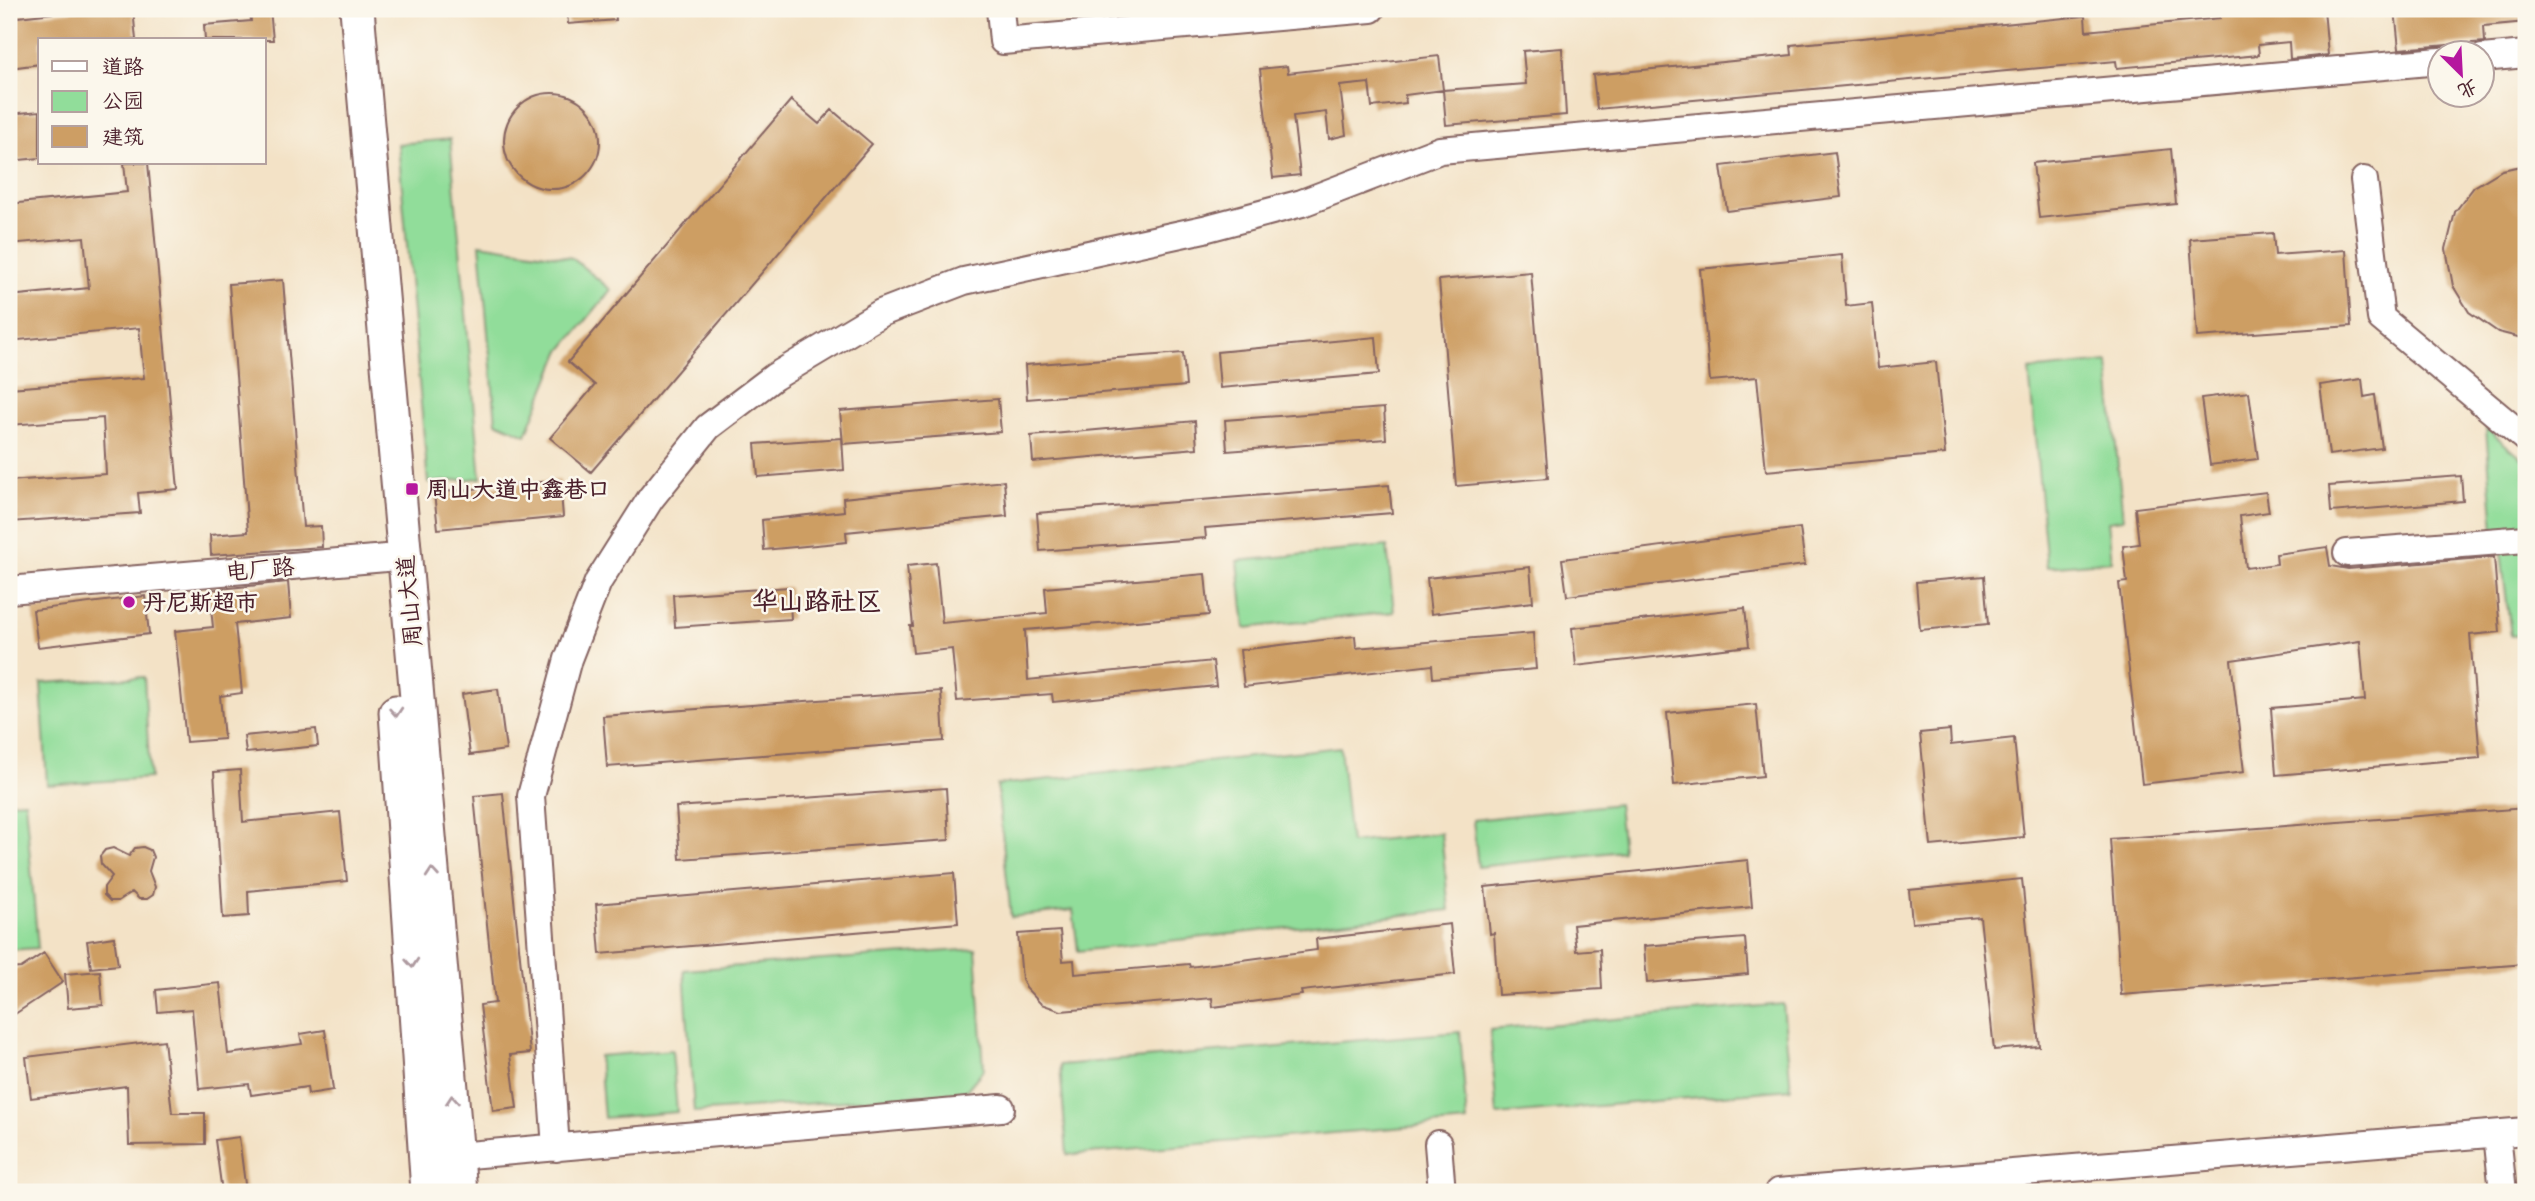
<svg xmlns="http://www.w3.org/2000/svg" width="2535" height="1201" font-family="Itim,'LXGW WenKai TC',sans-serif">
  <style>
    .green { fill: #91dd9a; stroke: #6e7e62; stroke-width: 2 }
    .building { fill: #cd9e64 }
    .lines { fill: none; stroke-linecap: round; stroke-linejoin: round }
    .minor-casing { stroke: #856361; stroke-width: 30 }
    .major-casing { stroke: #856361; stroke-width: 37 }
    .minor { stroke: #fff; stroke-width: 26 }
    .major { stroke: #fff; stroke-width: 33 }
    .oneway { stroke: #ae9aa0 }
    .poi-dot { fill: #b5179e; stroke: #fbf7ec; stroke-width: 2.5 }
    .labels { text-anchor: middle; stroke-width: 5; stroke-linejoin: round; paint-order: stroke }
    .poi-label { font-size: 23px; font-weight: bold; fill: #4a1f2b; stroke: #fbf7ec; text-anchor: start }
    .street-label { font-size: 23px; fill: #4a1f2b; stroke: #fbf7ec }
    .quarter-label { font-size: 26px; font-weight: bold; fill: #4a1f2b; stroke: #fbf7ec }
  </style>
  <rect width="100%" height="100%" fill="#fbf7ec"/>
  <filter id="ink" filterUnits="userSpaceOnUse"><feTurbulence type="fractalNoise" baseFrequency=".0143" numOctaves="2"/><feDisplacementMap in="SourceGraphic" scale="14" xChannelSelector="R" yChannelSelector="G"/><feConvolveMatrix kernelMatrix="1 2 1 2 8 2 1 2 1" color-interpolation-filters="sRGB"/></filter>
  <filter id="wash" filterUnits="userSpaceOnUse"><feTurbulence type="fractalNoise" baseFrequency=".00686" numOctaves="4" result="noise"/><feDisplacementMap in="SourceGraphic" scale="28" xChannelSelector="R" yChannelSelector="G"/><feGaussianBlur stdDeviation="1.57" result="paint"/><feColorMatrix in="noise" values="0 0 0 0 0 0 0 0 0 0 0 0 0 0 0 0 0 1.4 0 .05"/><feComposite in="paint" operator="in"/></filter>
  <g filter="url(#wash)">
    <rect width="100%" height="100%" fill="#f3e2c6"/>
    <path class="green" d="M450,139L481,478L428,483L398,144Z
      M480,244L572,258L611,290L560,352L526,435L496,422Z
      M2108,362L2123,519L2108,521L2112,561L2047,567L2029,370Z
      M2486,428L2526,462V528L2494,531Z
      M1387,546L1394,612L1245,628L1238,561Z
      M2526,549V635L2511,636L2501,552Z
      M144,677L150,778L47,785L41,683Z
      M1340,747L1350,843L1441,833L1449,910L1078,951L1073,910L1011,917L997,785Z
      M25,801L38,948L9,950V802Z
      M1618,804L1623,851L1478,867L1473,820Z
      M976,949L984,1069L965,1092L694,1112L684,970Z
      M1783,1004L1791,1089L1497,1115L1490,1030Z
      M1460,1032L1467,1122L1067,1155L1060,1065Z
      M672,1050L677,1112L604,1118L599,1056Z"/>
    <g id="blocks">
      <path class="building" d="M90,9H133L136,40H40V64L9,68V18Z
        M250,9H270L273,40H205L204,25L251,21Z
        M567,9H615L616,20L568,24Z
        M2219,9H2324L2328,55L2290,59L2289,42L2258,45L2259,55L2117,68L2116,61L1597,109L1593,75L1792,55L1791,45L2085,16L2086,31L2220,18Z
        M2395,9H2526V22L2484,26L2485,42L2399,49Z
        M1562,48L1566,115L1446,125L1443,90L1526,84L1523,51Z
        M1439,56L1443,90L1405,95L1406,103L1372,107L1369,83L1340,86L1346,135L1329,139L1326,112L1293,116L1300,175L1273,178L1260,69L1287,66L1288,73Z
        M504 141a48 48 0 1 1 96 0a48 48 0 1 1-96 0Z
        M791,100L819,124L832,110L872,144L591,472L550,438L595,385L568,362Z
        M40,111V158L9,161V114Z
        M2171,149L2176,204L2039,218L2033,163Z
        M1835,152L1841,197L1727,211L1721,166Z
        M124,163H148L178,489L138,493L140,513L9,522V481L106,474L103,418L9,425V388L144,378L139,328L9,341V296L89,288L84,237L9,244V204L127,192Z
        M2526,165V339L2498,332L2469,312L2453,286L2446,249L2455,212L2474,187L2502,170Z
        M2273,233L2275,255L2346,250L2351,326L2197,337L2190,239Z
        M1842,255L1846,306L1872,303L1878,368L1936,362L1945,454L1766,471L1757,377L1710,381L1700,269Z
        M1531,272L1548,478L1456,486L1439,280Z
        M283,280L303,527L321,526L322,547L211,555L210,535L248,532L229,284Z
        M1376,337L1379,374L1220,388L1217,352Z
        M1183,353L1186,386L1027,399L1025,365Z
        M2362,379L2364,397L2375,395L2382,448L2329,455L2320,385Z
        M2249,392L2258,459L2210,465L2201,398Z
        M998,399L1001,432L843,444L840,411Z
        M1384,408L1386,439L1227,451L1225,420Z
        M1195,421L1197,448L1033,462L1031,436Z
        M842,438L844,470L758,477L755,444Z
        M2461,476L2463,501L2331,512L2329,486Z
        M560,480L563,517L438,529L434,493Z
        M1004,481L1007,516L846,532L847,542L764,550L762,520L844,511L843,498Z
        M1389,485L1392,513L1205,528L1206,538L1040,551L1037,513Z
        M2266,492L2269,512L2240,516L2246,568L2277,564L2276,554L2327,547L2330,566L2348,569L2494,557L2500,632L2470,635L2480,758L2276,775L2271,708L2365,700L2360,641L2231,660L2244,772L2142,784L2119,583L2127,582L2123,546L2139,544L2135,508Z
        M1800,528L1805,565L1567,596L1562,559Z
        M936,563L942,623L1047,613L1045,588L1205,574L1209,615L1025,630L1028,680L1213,661L1216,686L1053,702L1052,694L957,701L952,649L913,653L910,626H913L907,566Z
        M1530,567L1533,602L1431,614L1427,578Z
        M1984,576L1988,624L1920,630L1916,582Z
        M288,582L291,618L235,624L242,693L220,696L224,739L186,742L175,631L213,627L209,590Z
        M789,587L791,619L675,627L673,595Z
        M145,596L149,634L38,647L33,610Z
        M1745,608L1749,646L1576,666L1572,628Z
        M1533,633L1536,669L1433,678L1432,665L1244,687L1240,650L1355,636L1356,648Z
        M498,689L506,750L470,755L462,694Z
        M941,691L944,741L607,767L603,716Z
        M1756,704L1763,776L1674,785L1667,713Z
        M316,729L318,746L246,753L244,736Z
        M1950,730L1951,745L2014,738L2024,837L1931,846L1920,733Z
        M240,770L243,822L340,812L347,881L248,891L249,916L223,918L214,772Z
        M946,788L949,840L680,859L676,807Z
        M503,793L530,1053L510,1055L517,1108L493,1111L480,1005L495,1003L474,796Z
        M2526,808V964L2121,995L2110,839Z
        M143,847L150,850L153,857L149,871L155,887L153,895L147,899H139L132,892L118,901H110L104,895V887L112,876L101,864L100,856L105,850L113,848L129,856L135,848Z
        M1748,860L1752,907L1573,925L1576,951L1600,949L1602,989L1498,995L1494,933L1490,934L1485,887Z
        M954,873L958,923L600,954L596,904Z
        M2022,879L2039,1046L1994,1050L1980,917L1912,923L1909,890Z
        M1450,924L1455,974L1301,991L1302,995L1213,1007L1212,998L1061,1011L1041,1004L1026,988L1022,979L1018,934L1060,931L1063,961L1074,960L1075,974L1189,964L1190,967L1317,950L1316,939Z
        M114,937L118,965L91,968L87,941Z
        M1745,938L1748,974L1647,983L1644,946Z
        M44,953L63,982L9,1018V969L21,968Z
        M100,971L103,1005L68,1008L65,974Z
        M220,983L228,1054L302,1044L300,1034L325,1030L333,1090L308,1094L307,1087L251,1095L249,1084L199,1089L192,1009L158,1012L156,990Z
        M164,1040L172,1113H205V1144L129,1145L127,1086L31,1098L26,1057Z
        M239,1137L246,1192H222L215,1140Z"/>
    </g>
  </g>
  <g filter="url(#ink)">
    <use href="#blocks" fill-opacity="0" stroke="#856361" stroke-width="2"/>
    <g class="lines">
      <defs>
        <path id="minor" d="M1000,9L1003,41L1371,9
          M2482,58L2526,54
          M2364,180L2381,318L2526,439
          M2347,553L2526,539
          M9,590L386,558
          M2497,1134L2503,1192
          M1438,1144L1442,1192
          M556,1148L531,796L568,659L598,582L651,498L708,427L774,377L881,313L964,281L1204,229L1302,203L1440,150L2440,61
          M457,1156L1001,1108
          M1778,1192L2526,1131"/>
        <path id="major" d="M357,9L460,1192
          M396,712L428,1192"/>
      </defs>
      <use href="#minor" class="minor-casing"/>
      <use href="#major" class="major-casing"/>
      <use href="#minor" class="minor"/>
      <use href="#major" class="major"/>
    </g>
    <defs><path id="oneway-chevron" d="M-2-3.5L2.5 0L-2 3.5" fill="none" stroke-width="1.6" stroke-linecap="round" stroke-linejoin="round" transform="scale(1.75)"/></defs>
    <g class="oneway">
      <use href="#oneway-chevron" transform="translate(396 712) rotate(86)"/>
      <use href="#oneway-chevron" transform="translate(432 873) rotate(-95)"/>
      <use href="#oneway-chevron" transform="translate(412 963) rotate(86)"/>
      <use href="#oneway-chevron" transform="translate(452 1100) rotate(-95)"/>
    </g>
  </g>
  <g class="poi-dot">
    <rect x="405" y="482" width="14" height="14" rx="3.5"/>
    <circle cx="129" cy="602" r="7"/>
  </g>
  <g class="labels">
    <g class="poi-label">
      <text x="426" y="497">周山大道中鑫巷口</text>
      <text x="143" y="610">丹尼斯超市</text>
    </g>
    <g class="street-label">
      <text transform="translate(260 569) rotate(-5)" y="8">电厂路</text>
      <text transform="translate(409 601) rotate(-95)" y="8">周山大道</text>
    </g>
    <g class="quarter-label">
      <text x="817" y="610">华山路社区</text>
    </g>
  </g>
  <rect width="2535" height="1201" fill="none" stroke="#fbf7ec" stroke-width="35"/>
  <rect x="38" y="38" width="228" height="126" fill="#fbf7ec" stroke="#b4a19f" stroke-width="2"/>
  <rect x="52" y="61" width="35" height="10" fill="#ffffff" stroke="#b4a19f" stroke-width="2"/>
  <text x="102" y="74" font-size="21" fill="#4a1f2b">道路</text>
  <rect x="52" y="91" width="35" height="21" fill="#91dd9a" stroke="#b4a19f" stroke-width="2"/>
  <text x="102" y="108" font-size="21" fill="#4a1f2b">公园</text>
  <rect x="52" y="126" width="35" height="21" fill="#cd9e64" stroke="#b4a19f" stroke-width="2"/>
  <text x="102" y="144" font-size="21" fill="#4a1f2b">建筑</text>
  <g transform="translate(2461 74) rotate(156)"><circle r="33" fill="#fbf7ec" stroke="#b4a19f" stroke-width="2"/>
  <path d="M0-5L12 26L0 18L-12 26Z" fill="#b5179e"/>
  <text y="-10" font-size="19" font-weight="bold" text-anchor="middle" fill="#4a1f2b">北</text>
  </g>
</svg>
